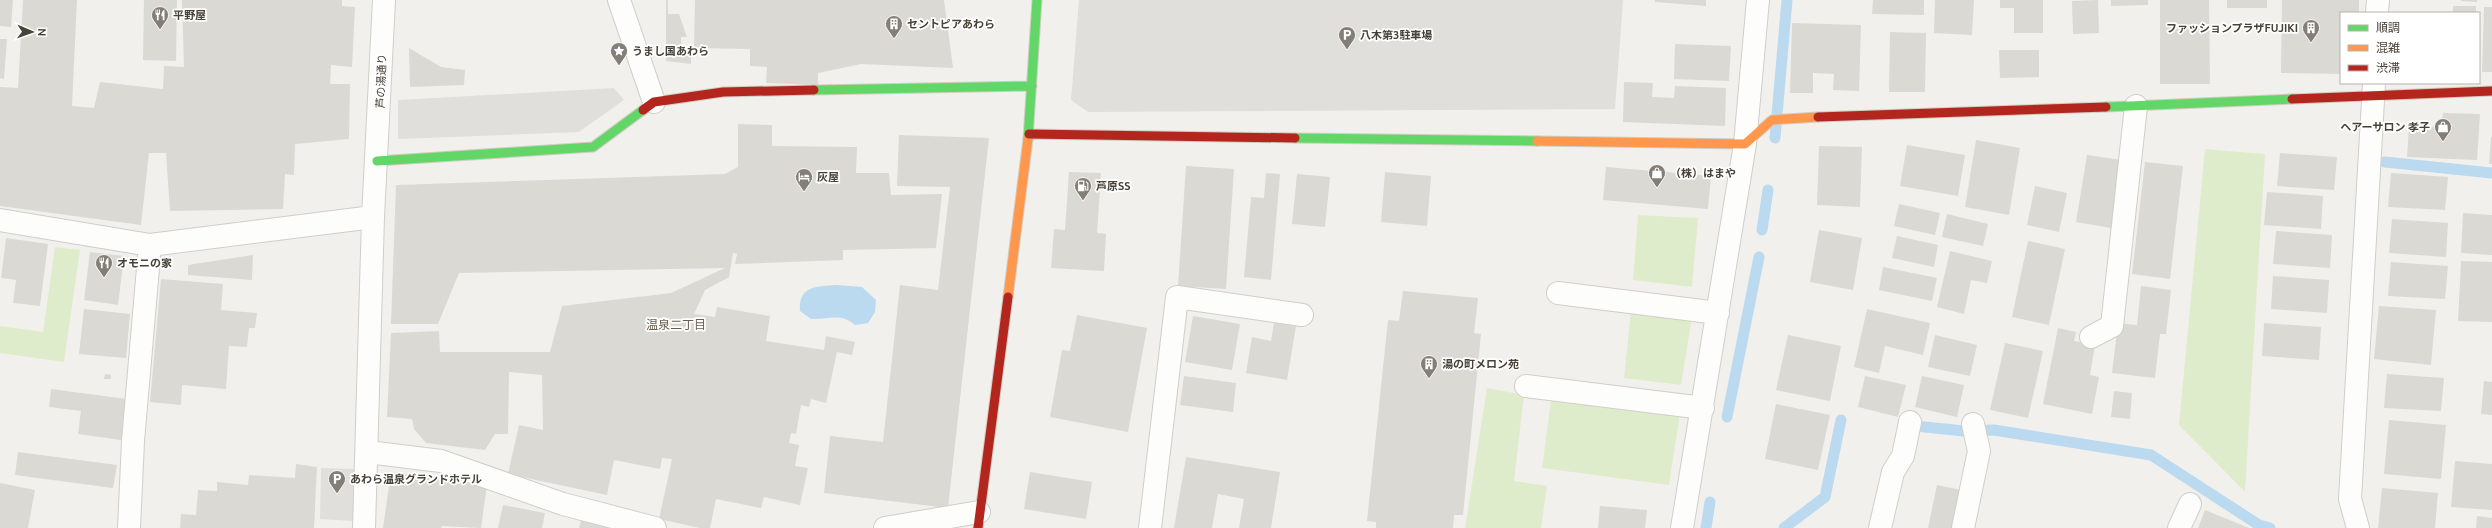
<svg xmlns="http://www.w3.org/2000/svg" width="2492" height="528" font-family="Ubuntu,'Noto Sans JP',sans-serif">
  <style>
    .green { fill: #dfeccc }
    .parking { fill: #e1dfdb }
    .water { fill: #bbdaf0 }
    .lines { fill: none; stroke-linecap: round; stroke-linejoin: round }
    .stream { stroke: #bbdaf0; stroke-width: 11 }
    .building { fill: #dbd9d4 }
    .street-casing { stroke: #d0cec9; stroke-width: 24 }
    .fast-casing { stroke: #d1cdc3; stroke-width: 11 }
    .slow-casing { stroke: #d1cdc3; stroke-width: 11 }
    .jam-casing { stroke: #d1cdc3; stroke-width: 11 }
    .street { stroke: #fdfdfc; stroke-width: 22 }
    .fast { stroke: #63d668; stroke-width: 9 }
    .slow { stroke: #ff974d; stroke-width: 9 }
    .jam { stroke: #b3261e; stroke-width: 9 }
    .labels { text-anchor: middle; stroke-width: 3.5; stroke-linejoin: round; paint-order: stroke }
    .poi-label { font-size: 11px; font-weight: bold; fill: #484237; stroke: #fff; text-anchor: start }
    .street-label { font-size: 11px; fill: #484237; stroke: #fff }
    .neighbourhood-label { font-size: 12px; fill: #6b604e; stroke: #fff }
  </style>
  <rect width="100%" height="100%" fill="#f2f0ec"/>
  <path class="green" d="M2205,149L2265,154L2245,492L2179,425Z
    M1638,215L1698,218L1692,287L1633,280Z
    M55,247L80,250L64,362L0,353V326L43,332Z
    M1631,311L1692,317L1681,385L1624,378Z
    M1487,388L1524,395L1514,481L1547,486L1541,528H1465Z
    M1551,400L1680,414L1669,485L1542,468Z"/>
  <path class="parking" d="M1079,0H1623L1615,109L1088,112L1071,100Z
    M614,88L624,100L579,132L398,139V100Z
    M321,468L355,469L353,521L320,519Z"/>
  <path class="water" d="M837,285L862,287L876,300L875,312L868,323L855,325C840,312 829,320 811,319L800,311C798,286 817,286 837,285Z"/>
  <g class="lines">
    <path class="stream" d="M1775,138L1787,0
      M2385,162L2492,173
      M1762,230L1768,190
      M1727,417L1759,257
      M1915,426L1964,431L1994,430L2151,455L2259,525L2270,528
      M1706,528L1710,502
      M1784,528L1825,497L1841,420"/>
  </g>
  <path class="building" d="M0,0H13L11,27L0,26Z
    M23,0H77L72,106L94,108L100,82L163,89L164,66L184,67L182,0H342V6L355,7L352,67L331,65L330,84H350L349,139L295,144L294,175L285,174L283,209L170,211L166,153H149L141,225L0,206V87L18,88Z
    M144,0H177L176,61L143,60Z
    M666,0H668V14H679L687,37H681L682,54L691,55V64L666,61Z
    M695,0H944L953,68L861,64L818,73V85L766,83L767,67L750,66V49L694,48Z
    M1655,0H1706V6L1655,2Z
    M1873,0H1924V15L1872,14Z
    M1935,0H1974L1972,35L1934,33Z
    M2000,0H2043V33H2014V8H2000Z
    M2098,0L2099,33L2073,34L2072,1Z
    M2111,0H2148V5L2111,6Z
    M2160,0H2209L2210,84H2160Z
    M2227,0H2267V8H2227Z
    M2282,0H2359V13H2341V74L2281,73Z
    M2461,0H2477V2L2461,1Z
    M2453,6H2476V13H2453Z
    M2484,7H2492V72H2482Z
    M1792,23L1861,25L1859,91L1833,90L1834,74L1813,73V93H1790Z
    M1890,32L1926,33L1925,92H1889Z
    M0,39H7L4,79L0,78Z
    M1675,44L1731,46L1729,81L1674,79Z
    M409,48L441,67L465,70L464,85L410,87Z
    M1999,50H2039V77L2000,78Z
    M1624,82L1653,83L1652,97L1674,98L1675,86L1726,88L1725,126L1623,122Z
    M2443,113L2480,114L2477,160L2407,157L2409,126L2441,127Z
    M738,124L772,125V146L857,147L856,173H889L891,195L942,194L936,248L843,250V260L735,264L737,254L733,253L729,277L705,290L694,314L715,317L717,307L770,316L766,341L824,350L826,336L855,342L852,355L837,352L826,403L811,399L809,407L801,405L796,434L791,433L789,443L799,445L795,466L808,468L800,505L764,497L761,508L716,499L710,528H700L659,519L672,459L662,458L660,469L614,460L607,495L508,474L519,425L543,430L542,375L509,372L508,434H495L485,450L426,443L414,429L412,419L387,417L391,333L439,331L440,352H550L562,306L671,293L725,268L459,273L438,324H391L396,185L725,174L738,167Z
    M899,135L989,138L948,508L824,493L830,436L883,442L900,285L938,290L950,187L897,186Z
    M2491,137H2492V164H2489Z
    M1976,140L2020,148L2009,215L1965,207Z
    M1907,145L1965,155L1958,196L1900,186Z
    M1819,146L1862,147L1860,207L1817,205Z
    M2280,153L2337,157L2334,190L2277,186Z
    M2087,155L2122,160L2111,228L2076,222Z
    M2145,162L2183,166L2170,279L2132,274Z
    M1186,166L1234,169L1226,289L1178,286Z
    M1606,167L1711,176L1708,209L1603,200Z
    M1069,172L1101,173L1097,233L1106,234L1104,271L1051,268L1054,229L1065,230Z
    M1385,172L1431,176L1427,226L1381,222Z
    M1266,173L1280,174L1271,280L1244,277L1251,197L1264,198Z
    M2391,173L2448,177L2445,210L2388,207Z
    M1297,174L1330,177L1325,227L1292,224Z
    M2035,186L2067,193L2059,232L2027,225Z
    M2267,192L2323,196L2321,229L2264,225Z
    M1899,204L1940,213L1935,235L1894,226Z
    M2463,213L2492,215V255L2461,253Z
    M1947,214L1988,224L1983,246L1942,237Z
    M2392,219L2448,223L2446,257L2389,253Z
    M1819,230L1862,238L1853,290L1810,282Z
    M2276,231L2332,235L2330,268L2273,264Z
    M1897,236L1938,245L1934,267L1892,258Z
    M6,238L48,244L40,306L13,303L16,280L1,278Z
    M2028,241L2065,249L2049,325L2012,317Z
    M1950,251L1992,261L1987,283L1971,280L1964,314L1937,307Z
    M90,252L124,256L118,305L84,300Z
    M253,255L252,280L188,275V265Z
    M2461,261L2492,262V322L2458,321Z
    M2391,262L2448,266L2445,299L2388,296Z
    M1883,267L1937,278L1932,301L1879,290Z
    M2273,276L2329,280L2327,313L2271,309Z
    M161,279L223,284L221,310L257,313L255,328H249L247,347L229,346L226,389L182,385L181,405L150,402Z
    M2141,286L2171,290L2166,334H2160L2155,378L2112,373L2118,323L2137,325Z
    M1403,291L1478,298L1474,333L1481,334L1463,515H1454L1453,528H1376V522L1367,521L1388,320L1399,321Z
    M2379,306L2436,310L2431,365L2374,359Z
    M84,309L130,314L126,358L79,354Z
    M1867,309L1930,323L1923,355L1885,346L1879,373L1854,367Z
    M1077,315L1147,328L1128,432L1050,417L1062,350L1070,351Z
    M1193,316L1240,324L1232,370L1185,362Z
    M1274,323L1296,326L1287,380L1246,373L1252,337L1271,341Z
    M2264,323L2321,327L2319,360L2262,356Z
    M2058,328L2076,332L2074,341L2095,345L2090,375L2099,377L2092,414L2043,404Z
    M1788,335L1841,346L1830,401L1776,390Z
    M1935,335L1977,345L1970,376L1928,367Z
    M2005,343L2043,351L2028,418L1990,410Z
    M105,374L111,375V379H104Z
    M2387,374L2444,378L2441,411L2384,408Z
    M1184,376L1236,383L1233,412L1180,405Z
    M1865,376L1906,385L1898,417L1858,407Z
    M1922,376L1964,385L1957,417L1915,407Z
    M2484,381L2492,382V415L2481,414Z
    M51,389L127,399L121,440L78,434L81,411L49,407Z
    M2114,391L2132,393L2130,419L2111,417Z
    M1776,404L1830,415L1818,470L1765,459Z
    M2389,420L2446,425L2441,479L2384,474Z
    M18,452L117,465L113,488L15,475Z
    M1186,457L1280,472L1271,528H1239L1244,499L1218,494L1212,528H1174Z
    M2455,461L2492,464V510L2451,507Z
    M296,464L317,467L314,528H180L181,514L196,515L198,490L217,491V482L248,485L249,475L295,478Z
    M391,472L487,485L481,528L442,526L441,528H383Z
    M1030,472L1092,482L1086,519L1024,509Z
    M0,483L35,490L28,528H0Z
    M1937,485L1966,491L1958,528H1928Z
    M2382,488L2438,493L2435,528H2378Z
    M503,505L545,513L542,528H498Z
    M1600,506L1647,510L1645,528H1598Z
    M2205,510L2249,528H2198Z
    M2477,516L2492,518V528H2476Z
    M581,520L611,528H579Z"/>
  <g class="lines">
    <defs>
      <path id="street" d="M619,0L654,102
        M2377,13L2378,0
        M0,220L150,245L373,217
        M1558,293L1718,313
        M2091,337L2112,326L2136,106
        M1526,386L1703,408
        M368,452L441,461L563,504L655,528
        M129,528L133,441L150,245
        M364,528L373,217L384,0
        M885,528L979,512
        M1150,528L1177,297L1302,315
        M1682,528L1745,144L1758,0
        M1880,528L1893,472L1903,456L1910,422
        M1963,528L1979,451L1973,424
        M2179,528L2190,504
        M2358,528L2350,499L2374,83"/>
      <path id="fast" d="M814,90L1032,86
        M2106,107L2292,99
        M1295,138L1537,141
        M1028,139L1037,0
        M377,161L593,147L643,110"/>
      <path id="slow" d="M1537,141L1745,144L1772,120L1818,117
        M1008,297L1028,139"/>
      <path id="jam" d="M2292,99L2492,91
        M643,110L654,102L723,92L814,90
        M1818,117L2106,107
        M1029,134L1295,138
        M978,528L1008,297"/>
    </defs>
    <use href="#street" class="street-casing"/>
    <use href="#fast" class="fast-casing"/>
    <use href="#slow" class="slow-casing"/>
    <use href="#jam" class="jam-casing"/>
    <use href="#street" class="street"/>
    <use href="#fast" class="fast"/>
    <use href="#slow" class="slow"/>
    <use href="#jam" class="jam"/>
  </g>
  <defs>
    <symbol id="restaurant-pin" viewBox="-11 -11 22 30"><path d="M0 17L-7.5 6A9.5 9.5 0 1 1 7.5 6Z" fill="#847f76" stroke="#fff"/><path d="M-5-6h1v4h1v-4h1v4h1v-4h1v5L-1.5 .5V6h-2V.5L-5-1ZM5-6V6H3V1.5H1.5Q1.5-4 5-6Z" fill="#fff"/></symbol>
    <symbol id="building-pin" viewBox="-11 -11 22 30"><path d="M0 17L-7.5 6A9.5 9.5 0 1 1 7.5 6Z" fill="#847f76" stroke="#fff"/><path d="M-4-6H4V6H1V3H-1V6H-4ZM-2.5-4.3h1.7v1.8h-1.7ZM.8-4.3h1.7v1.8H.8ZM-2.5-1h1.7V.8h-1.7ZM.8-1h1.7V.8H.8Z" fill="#fff"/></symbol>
    <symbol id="parking-pin" viewBox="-11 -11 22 30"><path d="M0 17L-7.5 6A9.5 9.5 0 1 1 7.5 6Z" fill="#847f76" stroke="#fff"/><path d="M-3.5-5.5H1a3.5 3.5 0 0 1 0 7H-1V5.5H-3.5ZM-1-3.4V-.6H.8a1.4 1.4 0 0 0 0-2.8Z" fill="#fff"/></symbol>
    <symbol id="sight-pin" viewBox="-11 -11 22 30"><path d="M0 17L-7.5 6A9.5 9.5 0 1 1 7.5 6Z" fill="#847f76" stroke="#fff"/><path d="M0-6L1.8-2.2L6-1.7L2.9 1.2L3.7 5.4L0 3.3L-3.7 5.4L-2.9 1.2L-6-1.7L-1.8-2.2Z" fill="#fff"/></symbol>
    <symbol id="shop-pin" viewBox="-11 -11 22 30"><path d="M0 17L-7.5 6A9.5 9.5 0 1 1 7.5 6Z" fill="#847f76" stroke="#fff"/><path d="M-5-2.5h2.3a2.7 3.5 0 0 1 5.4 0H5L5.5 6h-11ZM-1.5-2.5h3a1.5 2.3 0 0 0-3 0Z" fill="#fff"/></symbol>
    <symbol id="hotel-pin" viewBox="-11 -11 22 30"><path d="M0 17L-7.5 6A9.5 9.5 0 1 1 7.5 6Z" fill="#847f76" stroke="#fff"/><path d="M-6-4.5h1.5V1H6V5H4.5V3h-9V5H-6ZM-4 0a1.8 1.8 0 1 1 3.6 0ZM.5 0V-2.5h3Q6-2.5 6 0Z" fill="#fff"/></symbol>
    <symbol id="fuel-pin" viewBox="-11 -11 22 30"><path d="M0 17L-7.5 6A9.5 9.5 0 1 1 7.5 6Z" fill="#847f76" stroke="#fff"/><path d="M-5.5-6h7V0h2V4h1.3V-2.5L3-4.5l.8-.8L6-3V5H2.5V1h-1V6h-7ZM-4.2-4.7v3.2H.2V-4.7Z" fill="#fff"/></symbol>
  </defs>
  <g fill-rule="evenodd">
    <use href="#restaurant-pin" x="150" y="5" width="20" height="27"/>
    <use href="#building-pin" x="884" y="14" width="20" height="27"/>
    <use href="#building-pin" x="2301" y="18" width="20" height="27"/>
    <use href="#parking-pin" x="1337" y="25" width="20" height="27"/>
    <use href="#sight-pin" x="609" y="41" width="20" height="27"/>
    <use href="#shop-pin" x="2433" y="117" width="20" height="27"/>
    <use href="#shop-pin" x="1647" y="163" width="20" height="27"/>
    <use href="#hotel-pin" x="794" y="167" width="20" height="27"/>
    <use href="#fuel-pin" x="1073" y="176" width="20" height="27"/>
    <use href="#restaurant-pin" x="94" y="253" width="20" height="27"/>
    <use href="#building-pin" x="1419" y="354" width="20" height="27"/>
    <use href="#parking-pin" x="327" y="469" width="20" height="27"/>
  </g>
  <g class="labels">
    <g class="poi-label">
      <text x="173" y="19">平野屋</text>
      <text x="907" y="28">セントピアあわら</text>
      <text x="2298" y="32" text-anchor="end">ファッションプラザFUJIKI</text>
      <text x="1360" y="39">八木第3駐車場</text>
      <text x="632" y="55">うまし国あわら</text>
      <text x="2430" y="131" text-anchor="end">ヘアーサロン 孝子</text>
      <text x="1670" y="177">（株）はまや</text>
      <text x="817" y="181">灰屋</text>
      <text x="1096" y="190">芦原SS</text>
      <text x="117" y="267">オモニの家</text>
      <text x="1442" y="368">湯の町メロン苑</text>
      <text x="350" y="483">あわら温泉グランドホテル</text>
    </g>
    <g class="street-label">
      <text transform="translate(381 81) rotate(-88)" y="4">芦の湯通り</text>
    </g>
    <g class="neighbourhood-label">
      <text x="676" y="329">温泉二丁目</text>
    </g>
  </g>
  <rect x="2340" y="12" width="140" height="72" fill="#ffffff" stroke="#b6b3af"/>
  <rect x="2348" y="25" width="20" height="6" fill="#63d668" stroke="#b6b3af"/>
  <text x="2376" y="32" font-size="12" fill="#484237">順調</text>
  <rect x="2348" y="45" width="20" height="6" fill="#ff974d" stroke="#b6b3af"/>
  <text x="2376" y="52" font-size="12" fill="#484237">混雑</text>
  <rect x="2348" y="65" width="20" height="6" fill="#b3261e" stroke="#b6b3af"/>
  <text x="2376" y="72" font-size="12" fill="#484237">渋滞</text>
  <g transform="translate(32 32) rotate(92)" stroke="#ffffff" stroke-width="3" paint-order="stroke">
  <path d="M0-3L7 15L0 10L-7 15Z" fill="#484237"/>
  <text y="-6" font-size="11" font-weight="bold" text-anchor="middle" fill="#484237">N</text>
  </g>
</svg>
